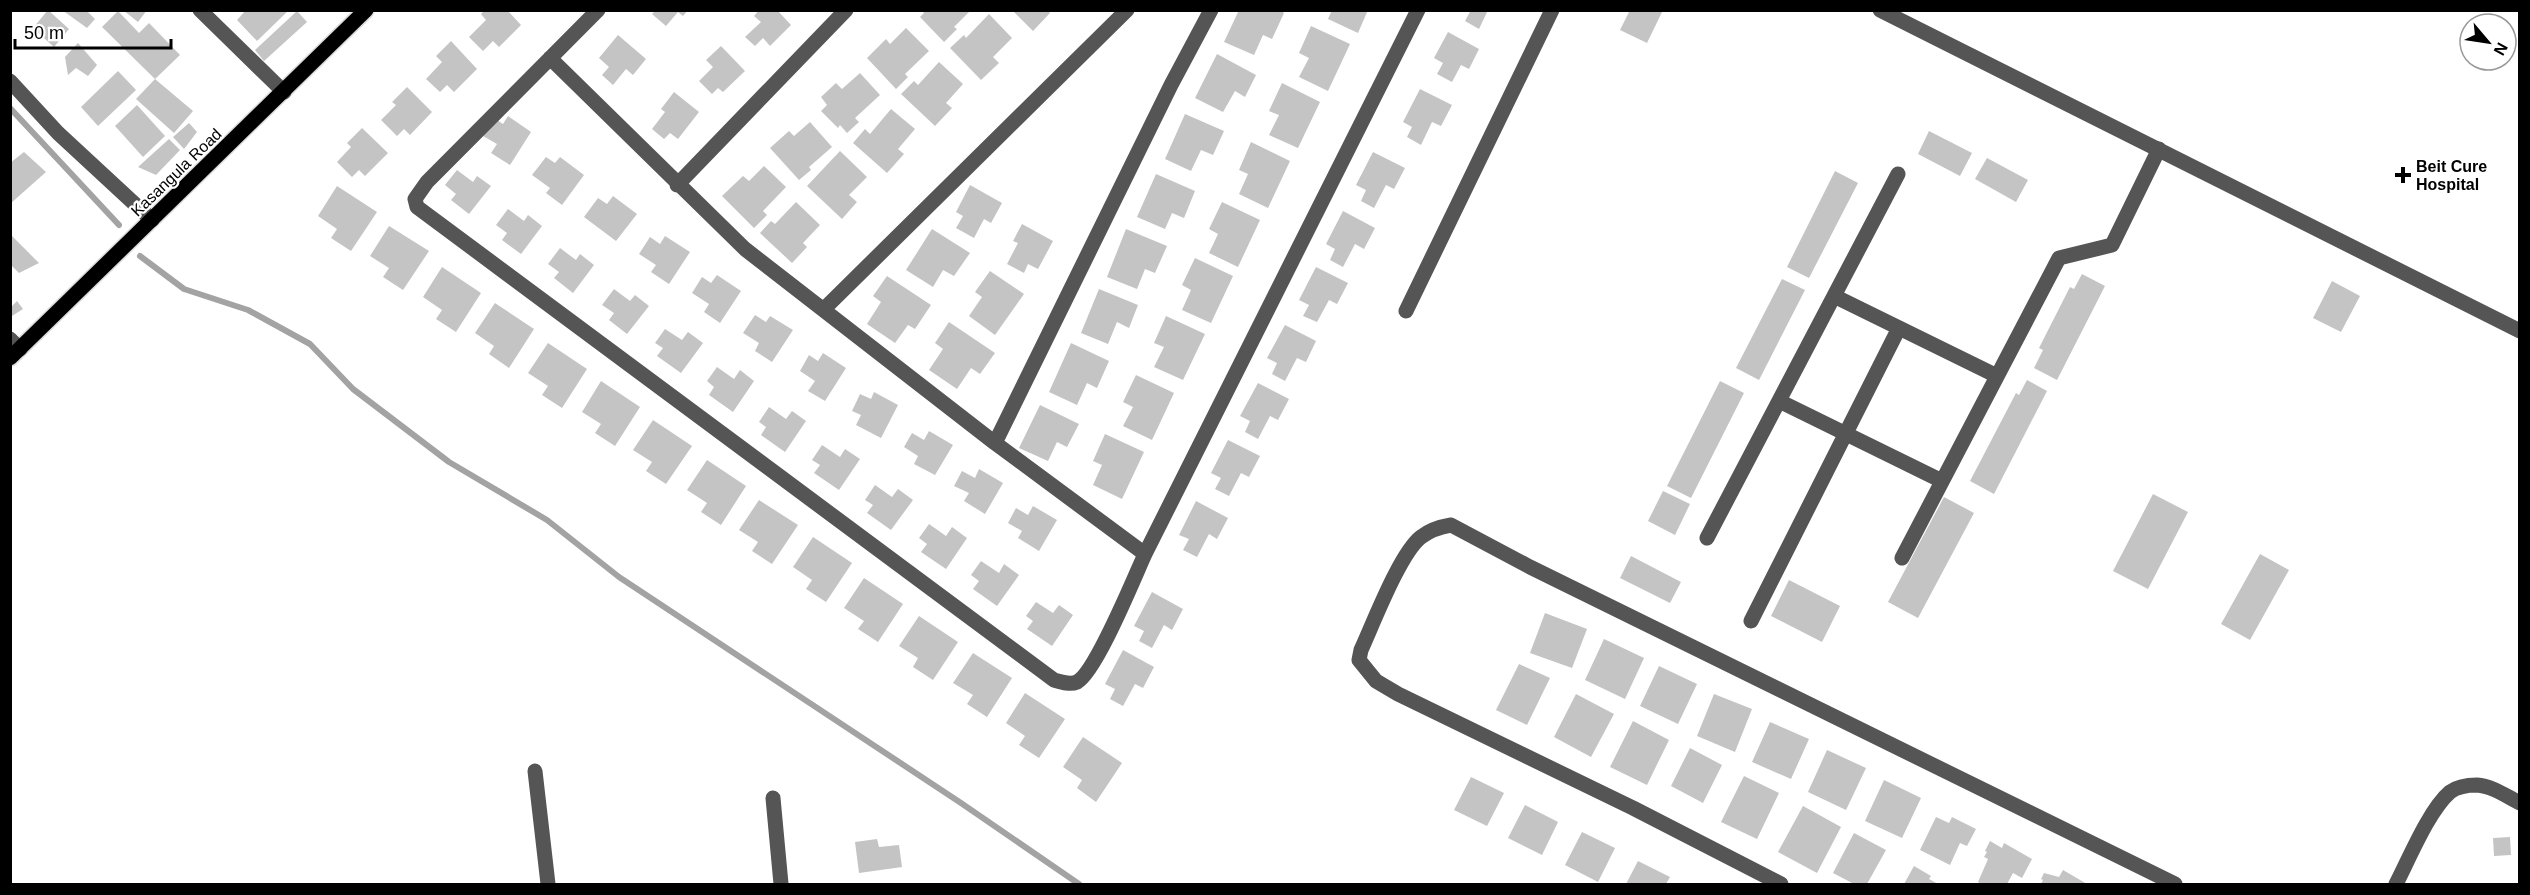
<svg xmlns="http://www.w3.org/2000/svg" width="2530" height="895" font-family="Helvetica,sans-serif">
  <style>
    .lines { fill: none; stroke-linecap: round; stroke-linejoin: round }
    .stream { stroke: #a3a3a3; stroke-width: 6 }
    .building { fill: #c4c4c4 }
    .major-casing { stroke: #dbdbdb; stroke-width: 18 }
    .minor { stroke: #555; stroke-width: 15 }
    .major { stroke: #000; stroke-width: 15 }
    .poi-dot { fill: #000; stroke: #fff; stroke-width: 2 }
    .labels { text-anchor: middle; stroke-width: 4.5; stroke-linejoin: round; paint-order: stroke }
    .poi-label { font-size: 16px; font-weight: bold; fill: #000; stroke: #fff; text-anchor: start }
    .street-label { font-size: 16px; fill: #000; stroke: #fff }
  </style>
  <rect width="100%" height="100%" fill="#fff"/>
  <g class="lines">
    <path class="stream" d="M10,108L119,225
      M140,256L184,289L248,310L310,344L353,389L449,462L547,520L619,577L961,803L1079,884"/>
  </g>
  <path class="building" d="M48,10L69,29L54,47L33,28Z
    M62,10H86L95,19L87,28Z
    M123,10H147L138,22Z
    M246,10H289L257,41L237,20Z
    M485,10H507L521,25L499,47L493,41L483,51L469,37L486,20L481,14Z
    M656,10H688L683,16L678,12L666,26L652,14Z
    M759,10H777L791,25L770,46L763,38L755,46L745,37L761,22L754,16Z
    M922,10H971L954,27L957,29L944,42L920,17L924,13Z
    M1012,10H1048L1050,13L1033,31Z
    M1239,10H1280L1284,13L1272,39L1263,35L1254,55L1224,42Z
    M1332,10H1368L1358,33L1328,19Z
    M1471,10H1488L1479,29L1465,21Z
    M1630,10H1663L1647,43L1620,30Z
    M118,11L139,33L149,23L180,55L155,79L102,27Z
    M297,11L307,22L264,61L255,50Z
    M989,14L1012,38L993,57L999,63L981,80L950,48L964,35L966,38Z
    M1311,26L1350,44L1328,91L1299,77L1309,58L1299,53Z
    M906,28L929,51L905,74L908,77L896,89L867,58L886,39L890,44Z
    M1448,32L1479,49L1469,69L1461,65L1452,82L1437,74L1443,63L1434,58Z
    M618,35L646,59L633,75L626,69L613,85L602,75L609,67L599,58Z
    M451,41L477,69L454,92L447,85L440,92L426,79L442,62L436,56Z
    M78,43L97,65L88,76L76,68L68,75L65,57Z
    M721,46L745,71L723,92L718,88L712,94L699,81L713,67L706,60Z
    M1217,54L1256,75L1245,97L1235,91L1223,112L1195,98Z
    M939,62L963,84L946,103L952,108L935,126L901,94L914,81L918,85Z
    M118,71L136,90L98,126L81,107Z
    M860,73L880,95L855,118L859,122L847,133L840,125L838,128L821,111L827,105L821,97L836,83L842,89Z
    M155,79L193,111L174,133L136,99Z
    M1282,83L1320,102L1298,148L1269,135L1279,115L1269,111Z
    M407,87L432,112L410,135L404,129L397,136L381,120L396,105L392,102Z
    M1420,89L1452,105L1441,126L1432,122L1421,145L1407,137L1412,127L1403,122Z
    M674,92L699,112L678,139L670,133L664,139L652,129L665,112L661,109Z
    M137,105L165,136L143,157L115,126Z
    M891,109L915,129L898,149L904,154L887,173L853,143L865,129L870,134Z
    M1185,114L1224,131L1213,155L1201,150L1191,171L1165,159Z
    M508,116L531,132L510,165L491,153L497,144L483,136L494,118L503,124Z
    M810,122L832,147L809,167L811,170L799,180L770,148L789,131L794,136Z
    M189,123L197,132L184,149L173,137Z
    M362,128L388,153L365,176L359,170L352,177L337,162L351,147L347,143Z
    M1929,131L1972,153L1960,176L1918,154Z
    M169,139L180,150L156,175L138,167Z
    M1251,142L1290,161L1268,208L1239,194L1248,174L1239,170Z
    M840,151L867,177L849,195L857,202L842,219L807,186Z
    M24,152L46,172L10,204V163Z
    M1373,152L1405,168L1394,189L1386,185L1374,208L1361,201L1366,190L1356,185Z
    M546,157L555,163L560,157L584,175L562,205L546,193L550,188L532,175Z
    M1987,158L2028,180L2016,202L1975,179Z
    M764,166L786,187L763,211L767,215L754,228L722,196L743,176L749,181Z
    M457,170L473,182L477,176L491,186L469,214L451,200L456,194L445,185Z
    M1835,171L1858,183L1809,278L1787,267Z
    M1156,174L1195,191L1184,218L1172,213L1165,229L1137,217Z
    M970,185L1002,203L991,223L984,219L974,238L956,228L963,216L956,212Z
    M337,186L377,212L351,251L331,238L337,229L318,216Z
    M613,196L637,214L616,241L584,217L598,198L607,204Z
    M796,202L820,225L803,243L807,247L792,263L760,233L771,221L775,224Z
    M1222,202L1260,220L1238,267L1209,253L1218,234L1209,229Z
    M508,209L524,221L528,215L542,226L521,254L502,240L507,233L496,225Z
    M1343,211L1375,228L1364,249L1355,244L1343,267L1330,260L1335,249L1326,244Z
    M1022,224L1053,241L1038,269L1028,264L1024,273L1007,264L1018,243L1013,241Z
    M389,226L429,251L403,290L383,277L389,268L370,256Z
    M932,229L970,253L954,276L943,270L933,287L906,270Z
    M1126,229L1167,246L1155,273L1145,269L1137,289L1107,277Z
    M10,234L39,263L19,273L10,264Z
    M665,236L690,252L669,284L651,272L656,265L639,254L650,237L660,244Z
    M560,248L576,260L580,254L594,265L573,293L554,278L559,272L548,264Z
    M1195,258L1233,276L1211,323L1182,310L1191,290L1182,285Z
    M442,267L481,293L456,332L436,319L442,310L423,297Z
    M1316,267L1348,283L1337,304L1329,300L1317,322L1303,316L1309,305L1299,300Z
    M990,271L1024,294L995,335L969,316L982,297L975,292Z
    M2082,274L2105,286L2057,380L2034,368L2043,350L2039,348L2070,287L2074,289Z
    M717,275L741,291L720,323L704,312L709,304L692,293L702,277L711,283Z
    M887,276L931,305L915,329L908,325L895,343L867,324L881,302L873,296Z
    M1782,279L1805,290L1759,380L1736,368Z
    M2332,281L2360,296L2341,332L2313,318Z
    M614,289L630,301L635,295L649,306L627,334L609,320L614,313L602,305Z
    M1099,289L1138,305L1129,328L1117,322L1108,344L1081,333Z
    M17,301L23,309L12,316L10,308Z
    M495,303L534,329L509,368L489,354L494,346L475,333Z
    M755,315L766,322L770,316L793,330L772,362L755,351L759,343L743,333Z
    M1166,316L1205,334L1183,380L1154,367L1164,347L1154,343Z
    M949,322L995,353L980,374L971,368L957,389L929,370L943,349L935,343Z
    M1285,325L1316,341L1306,362L1297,358L1285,381L1272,374L1277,363L1267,358Z
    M665,329L682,340L688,332L703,343L681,373L657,356L663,348L655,343Z
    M548,343L587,369L562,408L542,395L548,386L528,373Z
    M1071,343L1109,361L1097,388L1087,383L1077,405L1049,392Z
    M823,353L846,368L825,401L808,391L815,381L800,371L809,355L818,361Z
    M717,367L734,379L740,370L754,381L733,412L709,395L714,387L707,381Z
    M1136,375L1174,393L1152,440L1123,426L1133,407L1123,402Z
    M2027,380L2047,391L1994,494L1970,481L2016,393L2019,395Z
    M601,381L640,407L615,446L595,433L601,424L582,412Z
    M1720,381L1744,393L1691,498L1667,486Z
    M1258,383L1289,399L1278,420L1270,416L1258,439L1245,432L1250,421L1240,416Z
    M874,392L898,405L881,438L856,425L861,415L852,411L860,394L871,399Z
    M1040,405L1079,424L1067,447L1057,442L1048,461L1019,448Z
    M769,407L786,419L792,411L806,421L785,452L761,435L766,427L759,422Z
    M653,420L692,446L666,484L646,471L652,462L633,450Z
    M929,431L953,445L935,475L914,464L918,456L904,447L912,433L924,440Z
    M1105,434L1144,452L1122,499L1093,485L1102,465L1093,461Z
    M1228,440L1260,456L1249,477L1241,473L1229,496L1215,489L1221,478L1211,473Z
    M822,445L840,457L845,449L860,459L839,490L814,473L820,465L812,460Z
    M707,460L746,486L721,525L701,512L707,503L687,490Z
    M979,469L1003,483L985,514L964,501L969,493L954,486L962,471L975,478Z
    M875,485L892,497L898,489L913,500L891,530L867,513L873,505L865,500Z
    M1663,491L1690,504L1675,535L1648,521Z
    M2153,494L2188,512L2148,589L2113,571Z
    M1944,497L1974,513L1918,618L1888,602Z
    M759,500L798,525L772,564L752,551L758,542L739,530Z
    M1196,501L1228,518L1217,539L1209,534L1197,557L1183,550L1189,539L1179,535Z
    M1033,506L1057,520L1039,551L1018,538L1022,531L1008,523L1016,508L1028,515Z
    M929,524L946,536L952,527L967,538L946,569L921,552L927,544L919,538Z
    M813,537L852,563L826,602L806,589L812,580L793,567Z
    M2260,554L2289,570L2250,640L2221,624Z
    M1631,556L1681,582L1670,603L1620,578Z
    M981,561L999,573L1004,564L1019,575L997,606L973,589L979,581L971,575Z
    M864,578L903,604L878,642L858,629L864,621L844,608Z
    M1789,580L1840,606L1822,642L1771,616Z
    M1152,592L1183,609L1172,630L1164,625L1152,648L1139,641L1144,631L1134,626Z
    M1036,602L1053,613L1059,605L1073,615L1052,646L1027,629L1033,621L1026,616Z
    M1545,613L1587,629L1572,668L1530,653Z
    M919,616L958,642L933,680L913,667L918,658L899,646Z
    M1604,639L1644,658L1625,699L1585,680Z
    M1123,650L1154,667L1143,688L1135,684L1123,706L1110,699L1115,689L1105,684Z
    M973,653L1012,678L987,717L967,704L973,695L953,683Z
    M1519,664L1550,678L1527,725L1496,710Z
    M1659,666L1697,684L1678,724L1640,706Z
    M1025,693L1065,719L1039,758L1019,745L1025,736L1006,723Z
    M1576,694L1614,714L1591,757L1554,737Z
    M1714,694L1752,709L1735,752L1697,736Z
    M1633,721L1669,740L1647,785L1610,767Z
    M1770,722L1809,739L1791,779L1752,762Z
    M1083,737L1122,763L1096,802L1077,788L1082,780L1063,767Z
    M1690,748L1722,765L1703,803L1671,786Z
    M1827,750L1866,768L1846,810L1808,792Z
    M1744,776L1779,793L1757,839L1721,822Z
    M1471,777L1504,793L1487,826L1454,810Z
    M1884,780L1921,798L1902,838L1865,821Z
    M1525,805L1558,822L1542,855L1508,838Z
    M1803,806L1841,827L1817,873L1778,852Z
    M1936,817L1949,823L1952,817L1976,829L1967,846L1960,843L1950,865L1920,850Z
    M1582,832L1615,848L1598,882L1565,865Z
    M1854,833L1886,850L1867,884H1854L1833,873Z
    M2510,837L2511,855L2494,856L2493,838Z
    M877,839L879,847L899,845L902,867L859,873L855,842Z
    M1990,841L2002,848L2004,843L2032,859L2022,878L2013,873L2007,884H1981L1978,882L1988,859L1984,857L1987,852L1985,851Z
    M1638,861L1670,877L1666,884H1626Z
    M1914,866L1931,876L1929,879L1938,884H1904Z
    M2063,870L2087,884H2041L2043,880L2041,879L2044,873L2059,877Z"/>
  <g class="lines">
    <defs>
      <path id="major" d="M10,358L366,10"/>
    </defs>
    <use href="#major" class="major-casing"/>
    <path class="minor" d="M200,10L284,92
      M598,10L427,182L415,199L417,207L1054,680C1061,682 1070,685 1077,682C1096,672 1134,578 1145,554L1418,10
      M1880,10L2520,331
      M550,58L745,249L995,443L1145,554
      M10,81L58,133L152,220
      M677,185L846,10
      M1834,296L1997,376
      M824,309L1127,10
      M1406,311L1552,10
      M10,339L20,349
      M1779,401L1942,481
      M995,443L1171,85L1211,10
      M1707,538L1898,174
      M1902,558L2059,258L2112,245L2159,149
      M1751,621L1899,328
      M535,771L548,884
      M773,798L781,884
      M1781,884L1633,808L1398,694L1376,681L1359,660L1361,650C1373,624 1400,553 1421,537C1430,530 1439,527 1451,525L1530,567L2175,884
      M2396,884C2409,859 2429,810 2450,792C2458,786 2468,785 2477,785C2492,786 2506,796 2520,803"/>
    <use href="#major" class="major"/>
  </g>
  <path class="poi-dot" d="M2400 166h6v6h6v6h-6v6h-6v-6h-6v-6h6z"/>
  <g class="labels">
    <g class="poi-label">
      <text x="2416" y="172">Beit Cure<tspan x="2416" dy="18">Hospital</tspan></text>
    </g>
    <g class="street-label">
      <text transform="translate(176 172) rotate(-44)" y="6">Kasangula Road</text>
    </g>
  </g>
  <rect width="2530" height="895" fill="none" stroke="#000000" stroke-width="24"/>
  <g transform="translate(2488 42) rotate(119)"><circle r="28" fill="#ffffff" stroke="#999999" stroke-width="1.5"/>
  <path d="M0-4.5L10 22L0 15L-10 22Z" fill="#000000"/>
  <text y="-9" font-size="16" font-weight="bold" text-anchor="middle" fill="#000000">N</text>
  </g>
  <path d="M15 39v9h156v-9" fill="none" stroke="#000000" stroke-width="3"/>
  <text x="24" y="39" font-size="18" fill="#000000" stroke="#ffffff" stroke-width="4.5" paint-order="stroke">50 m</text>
</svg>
